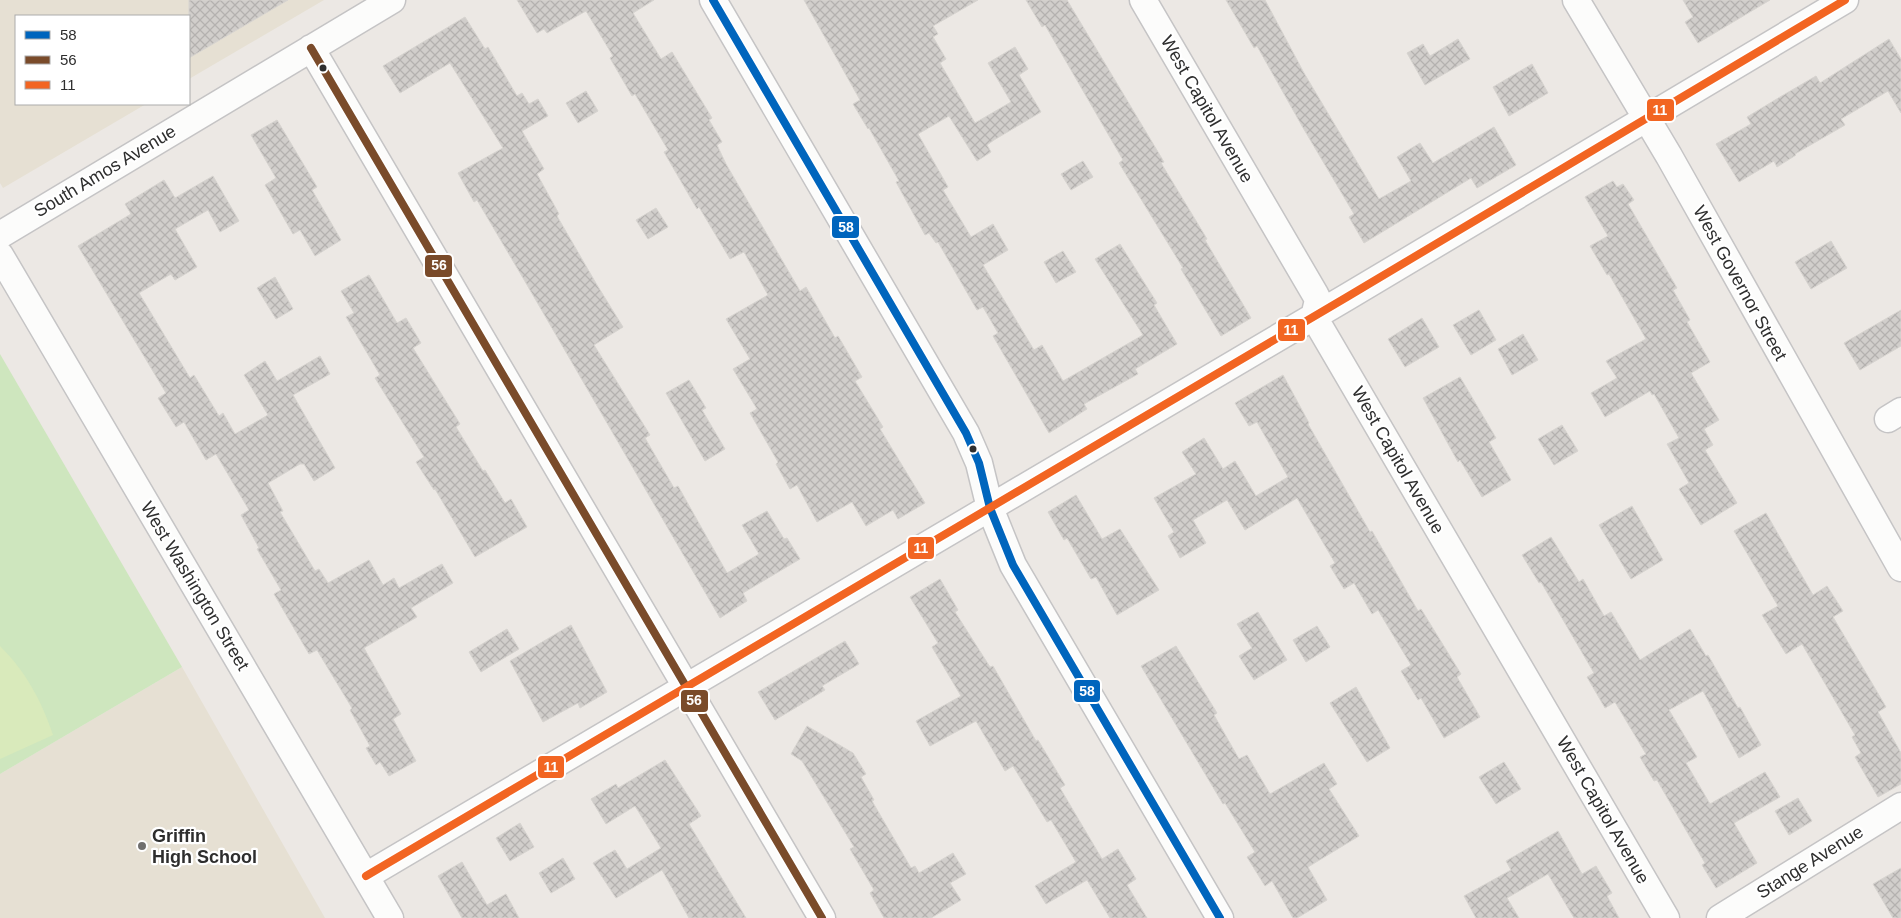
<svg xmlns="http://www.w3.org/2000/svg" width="1901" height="918" font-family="Helvetica,sans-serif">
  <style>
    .education { fill: #e6e0d3 }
    .green { fill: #cee6be }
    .pitch { fill: #d9eabb }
    .building { fill: url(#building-cross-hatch); stroke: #d7d4d0 }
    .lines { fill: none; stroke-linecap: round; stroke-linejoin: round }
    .minor-casing { stroke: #c5c4c5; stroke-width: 29 }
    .minor { stroke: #fcfcfb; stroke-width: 26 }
    .bus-1-casing { stroke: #fff; stroke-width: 11 }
    .bus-2-casing { stroke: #fff; stroke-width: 11 }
    .bus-3-casing { stroke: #fff; stroke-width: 11 }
    .bus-1 { stroke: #0065bd; stroke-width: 8 }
    .bus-2 { stroke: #7a4b2a; stroke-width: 8 }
    .bus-3 { stroke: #f26522; stroke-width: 8 }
    .bus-dot { fill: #2e2e2e; stroke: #fff; stroke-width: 2 }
    .poi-dot { fill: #706f6e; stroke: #fff; stroke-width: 2 }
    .labels { text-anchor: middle; stroke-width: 4.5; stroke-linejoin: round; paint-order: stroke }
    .street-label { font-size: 18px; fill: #2e2e2e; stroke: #fff }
    .poi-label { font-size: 18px; font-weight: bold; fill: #2e2e2e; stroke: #fff; text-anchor: start }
    .line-badge { stroke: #fff; stroke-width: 2 }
    .badge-label { font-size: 14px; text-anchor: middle; font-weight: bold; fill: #fff }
  </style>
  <defs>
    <pattern id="building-cross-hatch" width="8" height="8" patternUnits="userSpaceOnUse" patternTransform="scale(1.25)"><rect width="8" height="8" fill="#d1cecb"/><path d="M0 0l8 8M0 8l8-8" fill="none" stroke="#b4b1af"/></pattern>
  </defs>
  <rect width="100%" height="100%" fill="#ece8e4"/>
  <path class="education" d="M0,0H324L189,79V16H16V104H146L3,188L0,183Z
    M182,667L325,918H0V774Z"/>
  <path class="green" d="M0,354L182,667L0,774Z"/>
  <path class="pitch" d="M0,646C26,672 41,700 53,735L0,759Z"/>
  <path class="building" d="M189,0H288L189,58Z
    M517,0H654L633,13L661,59L672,52L712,118L709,120L722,142L717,145L726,164L800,291L806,287L835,338L838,336L862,377L855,381L883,427L880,429L925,503L898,519L893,510L866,526L852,502L817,522L797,485L790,489L776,464L778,462L750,413L757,409L733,369L750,359L726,319L768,295L744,252L730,259L699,207L697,209L664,152L668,150L635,94L632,96L610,58L613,56L586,11L547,33L544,29L537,33Z
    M804,0H978L933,26L938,34L933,37L946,59L940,63L975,123L1011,102L988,63L1015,47L1028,69L1019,75L1041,112L994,140L987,145L991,152L977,161L949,116L918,134L948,187L943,190L971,237L993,224L1008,250L983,265L1034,350L1042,345L1063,381L1143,335L1095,259L1120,244L1157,303L1154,305L1177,344L1135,369L1138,374L1084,404L1087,409L1049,433L993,336L998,333L983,307L977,310L938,242L936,243L929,233L925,235L896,182L899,181L869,128L868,129L853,104L860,100Z
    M1026,0H1067L1164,162L1161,163L1207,239L1205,240L1251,318L1221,336L1181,269L1183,268L1119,163L1123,160L1045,25L1042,27Z
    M1226,0H1265L1304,73L1379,199L1411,181L1397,157L1420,143L1433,163L1494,127L1516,165L1477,188L1471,178L1364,243L1349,217L1354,214L1302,126L1257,46L1254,48Z
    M1683,0H1770L1698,43L1685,22L1693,17Z
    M465,17L485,49L488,47L517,96L522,93L529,104L538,99L548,116L522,131L544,169L537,174L559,214L557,216L597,285L623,327L594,345L650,435L645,438L674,488L678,486L727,573L759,554L742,525L767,511L784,539L787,538L800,559L743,593L747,601L720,618L523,278L477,200L474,202L458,173L503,148L450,63L400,93L383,66Z
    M1458,39L1470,59L1425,85L1407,53L1423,44L1430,56Z
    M1889,39L1901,59V113L1888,91L1841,119L1845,125L1795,154L1796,155L1777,167L1774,161L1739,182L1716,144L1751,124L1747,117L1780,97L1816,76L1820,83Z
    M1532,64L1548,93L1509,116L1493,87Z
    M586,91L598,111L578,123L566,103Z
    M277,120L317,187L312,190L341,240L315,256L300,230L293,234L265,185L276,178L251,135Z
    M1083,161L1093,177L1071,190L1061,174Z
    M213,176L239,221L220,232L208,210L175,229L197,267L175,280L171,274L139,293L190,378L194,375L219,416L223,413L235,434L268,415L244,375L265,361L277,381L320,356L330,374L293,395L335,468L314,481L304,464H300L268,483L283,511L280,512L315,571L319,569L328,583L369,560L383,585L394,578L399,588L442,564L453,583L411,608L417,617L364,648L401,714L393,719L416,761L389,776L380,762L376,765L366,748L370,746L350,710L352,708L317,650L309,654L274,594L281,590L257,549L259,548L241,515L249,510L216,454L206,460L184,422L176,427L158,398L166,393L78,246L131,214L125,204L164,180L175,198Z
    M1613,181L1617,187L1623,184L1634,200L1628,204L1677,288L1673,290L1690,320L1687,322L1710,362L1691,373L1719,420L1704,429L1713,445L1705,450L1737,503L1701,525L1679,489L1689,483L1667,444L1679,438L1654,394L1652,395L1650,391L1605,417L1591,393L1617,378L1606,361L1646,339L1609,274L1607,275L1590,246L1608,236L1585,197Z
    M656,208L668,227L648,239L636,220Z
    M1831,241L1847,268L1811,289L1795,262Z
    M1063,251L1076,272L1056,283L1044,262Z
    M369,275L397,323L406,318L421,343L413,348L460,424L456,427L483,471L485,470L505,503L511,499L527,527L475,557L435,489L434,490L416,462L424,457L375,378L380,375L346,317L354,313L341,291Z
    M275,277L293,309L276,319L257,288Z
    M1479,310L1496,340L1471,355L1453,325Z
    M1901,310V346L1860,370L1844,343Z
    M1422,318L1439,347L1405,367L1388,339Z
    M1523,334L1538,360L1512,375L1498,349Z
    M1283,375L1309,423L1308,424L1370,532L1372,531L1418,611L1421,609L1461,674L1457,677L1480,717L1444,738L1421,698L1418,700L1401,671L1411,665L1378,610L1372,614L1354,583L1344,589L1330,566L1335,563L1297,498L1245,530L1227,500L1193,520L1206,543L1180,558L1168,536L1174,532L1154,498L1196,474L1182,452L1204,438L1223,469L1235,461L1256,496L1288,477L1257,422L1249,426L1235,403Z
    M1460,377L1496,438L1489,442L1511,480L1482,497L1460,460L1458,462L1423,398Z
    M689,380L706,408L702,410L725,449L705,461L666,393Z
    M1562,425L1578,451L1554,465L1538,439Z
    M1076,495L1102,539L1120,529L1159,590L1117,615L1096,577L1091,579L1067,538L1064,540L1048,512Z
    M1632,506L1663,560L1631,579L1599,525Z
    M1766,513L1813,595L1827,586L1843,611L1833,617L1886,707L1878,712L1901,753V784L1878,797L1855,757L1861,753L1852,737L1855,735L1802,644L1786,654L1762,615L1778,606L1734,531Z
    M1551,537L1579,582L1583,579L1604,616L1611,612L1640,660L1690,629L1706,656L1708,655L1738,708L1740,707L1761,745L1739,758L1703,691L1669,710L1697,757L1686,763L1710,804L1765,772L1780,797L1734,823L1757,863L1716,888L1702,865L1705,863L1657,780L1654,781L1640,757L1646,754L1615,702L1605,708L1587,677L1594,673L1541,582L1539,583L1522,555Z
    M940,579L958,610L955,612L990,667L993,666L1036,741L1038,740L1065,785L1060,788L1102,859L1118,849L1136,879L1127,885L1147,918H1110L1087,880L1046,904L1035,886L1076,862L1051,820L1047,822L1013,766L1005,771L976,721L930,746L916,721L961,696L932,647L938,643L910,597Z
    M1258,612L1287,660L1254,680L1239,656L1252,648L1237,624Z
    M571,625L607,692L580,708L578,703L543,722L510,661Z
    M1317,626L1330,647L1306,662L1293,640Z
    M507,629L519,649L481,672L469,652Z
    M845,641L859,664L822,686L825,690L775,720L758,692Z
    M1176,646L1217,713L1214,715L1239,759L1247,755L1270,794L1324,763L1337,784L1329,789L1359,836L1308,867L1327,900L1297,918H1293L1272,881L1265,886L1247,857L1255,852L1225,803L1223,804L1141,666Z
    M1356,687L1390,748L1367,762L1330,703Z
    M807,726L853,753L866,774L861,777L874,800L872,801L911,868L915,866L919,873L953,853L966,874L950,883L961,900L931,918H884L870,893L874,890L850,849L854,847L802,761L791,754Z
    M665,760L701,816L689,824L746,918H689L662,870L616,898L593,863L615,850L627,869L661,848L635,806L606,824L591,799L616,784L618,788Z
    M1504,762L1521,789L1496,804L1479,777Z
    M1798,798L1812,821L1789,835L1775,811Z
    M520,823L534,847L510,861L496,838Z
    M1558,831L1582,874L1596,866L1612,893L1607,896L1619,918H1574L1548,874L1507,898L1519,918H1476L1464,896L1511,870L1506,861Z
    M563,858L575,879L551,893L539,873Z
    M462,862L487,905L506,894L519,918H462L438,876Z
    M1901,868V918H1893L1873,884Z"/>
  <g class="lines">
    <defs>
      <path id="minor" d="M713,0L966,433L979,463L990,508L1013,565L1220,918
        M1143,0L1315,294L1318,300L1314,317L1666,918
        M1576,0L1669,156L1901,568
        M311,48L822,918
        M0,235L392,0
        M0,255L390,918
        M1888,419L1901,411
        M366,876L1347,297L1845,0
        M1720,918L1901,806"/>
    </defs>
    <use href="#minor" class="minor-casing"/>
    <use href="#minor" class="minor"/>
    <defs>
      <path id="bus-1" d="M713,0L966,433L979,463L990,508L1013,565L1220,918"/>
      <path id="bus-2" d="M311,48L822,918"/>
      <path id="bus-3" d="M366,876L1347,297L1845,0"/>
    </defs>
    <use href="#bus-1" class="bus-1-casing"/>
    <use href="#bus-2" class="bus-2-casing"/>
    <use href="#bus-3" class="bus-3-casing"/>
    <use href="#bus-1" class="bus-1"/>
    <use href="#bus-2" class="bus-2"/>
    <use href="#bus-3" class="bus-3"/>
  </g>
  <g class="bus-dot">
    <circle cx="323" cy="68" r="4.5"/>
    <circle cx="973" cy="449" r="4.5"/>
  </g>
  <circle class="poi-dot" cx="142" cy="846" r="5"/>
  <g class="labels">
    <g class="street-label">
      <text transform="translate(1207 109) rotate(60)" y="6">West Capitol Avenue</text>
      <text transform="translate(105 171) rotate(-31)" y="6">South Amos Avenue</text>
      <text transform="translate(1740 283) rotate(61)" y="6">West Governor Street</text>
      <text transform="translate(1398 460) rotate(60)" y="6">West Capitol Avenue</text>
      <text transform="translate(195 586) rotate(59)" y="6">West Washington Street</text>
      <text transform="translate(1603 810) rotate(60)" y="6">West Capitol Avenue</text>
      <text transform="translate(1810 862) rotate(-32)" y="6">Stange Avenue</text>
    </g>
    <g class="poi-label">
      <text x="152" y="842">Griffin<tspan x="152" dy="21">High School</tspan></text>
    </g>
  </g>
  <g class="line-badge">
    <rect x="1646" y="98" width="29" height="24" rx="5" fill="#f26522"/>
    <rect x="831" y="215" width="29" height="24" rx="5" fill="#0065bd"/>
    <rect x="424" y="254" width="29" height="24" rx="5" fill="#7a4b2a"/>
    <rect x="1277" y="318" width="29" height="24" rx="5" fill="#f26522"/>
    <rect x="907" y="536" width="28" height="24" rx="5" fill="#f26522"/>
    <rect x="1073" y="679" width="28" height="24" rx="5" fill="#0065bd"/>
    <rect x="680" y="689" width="29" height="24" rx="5" fill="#7a4b2a"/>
    <rect x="537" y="755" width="28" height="24" rx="5" fill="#f26522"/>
  </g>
  <g class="badge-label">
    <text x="1660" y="115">11</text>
    <text x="846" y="232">58</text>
    <text x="439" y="270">56</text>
    <text x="1291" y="335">11</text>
    <text x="921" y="553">11</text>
    <text x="1087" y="696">58</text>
    <text x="694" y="705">56</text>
    <text x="551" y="772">11</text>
  </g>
  <rect x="15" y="15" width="175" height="90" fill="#ffffff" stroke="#ababab"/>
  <rect x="25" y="31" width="25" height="8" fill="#0065bd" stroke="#ababab"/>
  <text x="60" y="40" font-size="15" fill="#2e2e2e">58</text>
  <rect x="25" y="56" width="25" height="8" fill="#7a4b2a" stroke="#ababab"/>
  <text x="60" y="65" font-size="15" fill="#2e2e2e">56</text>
  <rect x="25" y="81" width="25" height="8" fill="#f26522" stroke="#ababab"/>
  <text x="60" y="90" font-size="15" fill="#2e2e2e">11</text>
</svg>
